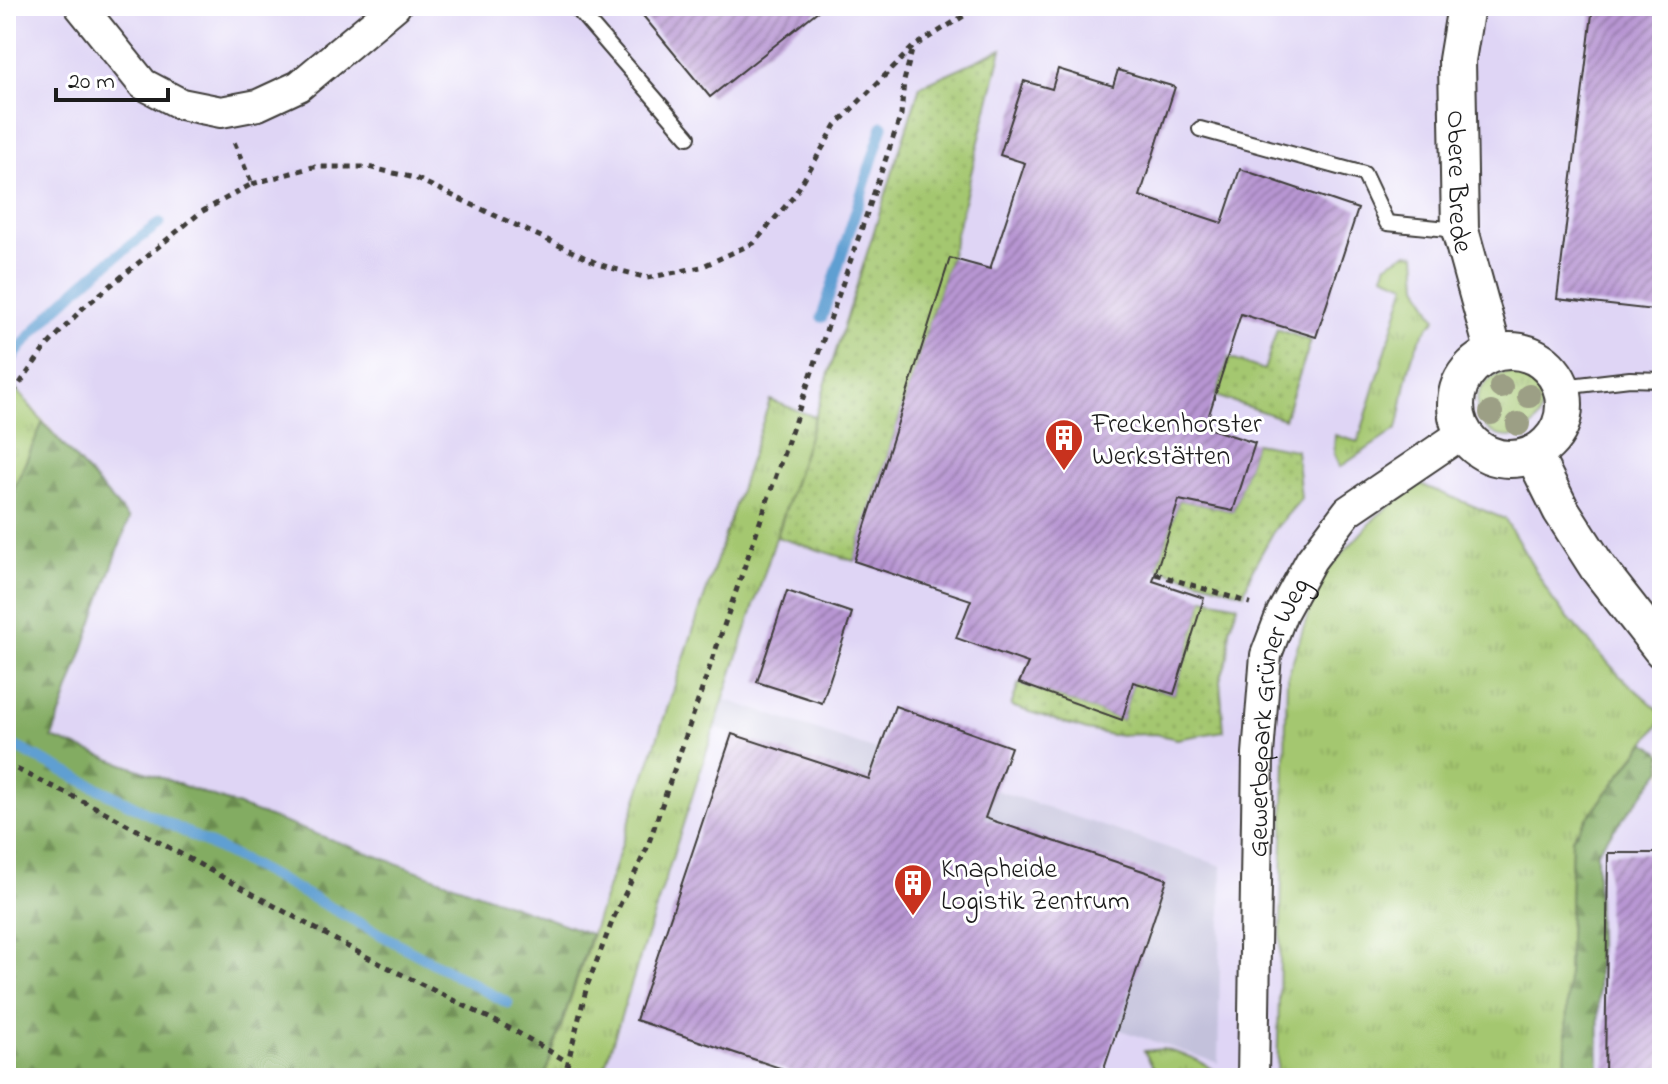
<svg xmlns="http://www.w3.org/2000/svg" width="1668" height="1084" font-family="'Indie Flower',sans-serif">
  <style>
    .built { fill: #dfd5f5 }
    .industrial { fill: #c3c1db }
    .grass { fill: url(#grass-tufts); stroke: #607246; stroke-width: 2 }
    .forest { fill: url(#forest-firs); stroke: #50643f; stroke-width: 2 }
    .garden { fill: url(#garden-dots); stroke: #607246; stroke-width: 2 }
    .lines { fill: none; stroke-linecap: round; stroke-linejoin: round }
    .stream { stroke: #5f9fd2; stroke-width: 11 }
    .building { fill: url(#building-hatch) }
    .service-casing { stroke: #3d3b39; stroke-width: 18 }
    .minor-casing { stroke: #3d3b39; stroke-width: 34 }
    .tertiary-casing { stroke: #3d3b39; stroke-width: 40 }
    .path { stroke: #3d3b39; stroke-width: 5; stroke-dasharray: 6 6; stroke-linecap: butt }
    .service { stroke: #fff; stroke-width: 14 }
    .minor { stroke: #fff; stroke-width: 30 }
    .tertiary { stroke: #fff; stroke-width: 36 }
    .tree { fill: #9c9f85 }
    .labels { text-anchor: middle; stroke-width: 6; stroke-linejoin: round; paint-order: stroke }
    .street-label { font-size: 28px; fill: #1c1c1c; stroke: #fff }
    .poi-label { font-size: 28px; fill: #1c1c1c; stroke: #fff; text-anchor: start }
  </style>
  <defs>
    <pattern id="grass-tufts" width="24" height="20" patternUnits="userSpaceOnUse" patternTransform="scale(2)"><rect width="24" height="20" fill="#a4c770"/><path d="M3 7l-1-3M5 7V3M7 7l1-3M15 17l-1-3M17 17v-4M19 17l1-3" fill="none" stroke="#8daa60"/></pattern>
    <pattern id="forest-firs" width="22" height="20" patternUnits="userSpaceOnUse" patternTransform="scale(2)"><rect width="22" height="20" fill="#83ac62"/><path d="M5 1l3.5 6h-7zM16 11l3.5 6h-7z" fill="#6a8b50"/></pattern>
    <pattern id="garden-dots" width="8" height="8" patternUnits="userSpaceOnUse" patternTransform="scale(2)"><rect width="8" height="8" fill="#a4c770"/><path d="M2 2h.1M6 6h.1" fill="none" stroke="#8daa60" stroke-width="1.8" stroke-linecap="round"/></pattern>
    <pattern id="building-hatch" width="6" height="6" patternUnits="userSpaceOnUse" patternTransform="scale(2)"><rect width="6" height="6" fill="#b896d3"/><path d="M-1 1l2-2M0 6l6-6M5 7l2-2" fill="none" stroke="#957aaa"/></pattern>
  </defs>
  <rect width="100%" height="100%" fill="#fff"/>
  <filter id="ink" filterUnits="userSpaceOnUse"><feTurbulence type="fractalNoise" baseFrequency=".0125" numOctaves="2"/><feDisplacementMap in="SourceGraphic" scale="16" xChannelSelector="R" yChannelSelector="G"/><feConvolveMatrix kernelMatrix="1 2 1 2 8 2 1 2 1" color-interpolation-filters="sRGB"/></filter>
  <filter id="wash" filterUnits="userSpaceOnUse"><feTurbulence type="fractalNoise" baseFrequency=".006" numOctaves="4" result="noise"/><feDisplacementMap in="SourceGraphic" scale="32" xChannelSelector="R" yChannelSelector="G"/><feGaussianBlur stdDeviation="1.8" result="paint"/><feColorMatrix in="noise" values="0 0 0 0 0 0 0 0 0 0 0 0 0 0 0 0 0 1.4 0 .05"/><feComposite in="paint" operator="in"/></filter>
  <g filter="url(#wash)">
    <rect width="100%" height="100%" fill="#f6eddc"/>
    <path class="built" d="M6,6H1662V1078H601L815,417L770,400L591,934L52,738L128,519L6,376Z"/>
    <path class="industrial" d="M724,699L1222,866L1218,1063L1117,1029L1167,878L715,728Z"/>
    <path class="grass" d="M1406,253L1416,254L1418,285L1436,319C1405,347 1407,391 1397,429L1340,467L1334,454L1335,435L1358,442L1406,284L1383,275L1387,264Z
      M1477 405a32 32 0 1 1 64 0a32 32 0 1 1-64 0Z
      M6,376L43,422L6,507Z
      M770,400L815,417L601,1078H544Z
      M1420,484L1505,519L1554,602L1619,675L1662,713V720L1572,838L1565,1078H1277L1287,678L1320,578L1377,516Z
      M1163,1049C1183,1055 1207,1059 1219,1078H1160L1144,1051Z"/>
    <path class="forest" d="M43,422L129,519L52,738L591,934L544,1078H36L6,1067V507Z
      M1646,742L1662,754V770L1597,851L1599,1078H1565L1572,838Z"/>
    <path class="garden" d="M1002,49L950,258L854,561L777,537L920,86Z
      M1277,329L1311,341L1284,419L1216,396L1229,358L1264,370Z
      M1255,443L1296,450L1301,499L1275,529L1252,570L1244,593L1157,568L1179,500L1233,511Z
      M1204,598L1238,605L1230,628L1228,657L1220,680L1224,731L1177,739L1155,734L1112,735L1087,730L1011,706L1019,683L1122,720L1133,682L1174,694Z"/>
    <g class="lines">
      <path class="stream" d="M1394,7V6
        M822,317L883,126
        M6,366C48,309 102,266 160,223
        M6,742L257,868L508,1003"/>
    </g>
    <g id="blocks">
      <path class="building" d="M635,6H824L710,97Z
        M1593,6H1662V311L1557,299Z
        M1058,69L1113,86L1118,70L1175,87L1140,196L1222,223L1240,169L1358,209L1316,337L1241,314L1205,427L1255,443L1233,511L1179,500L1153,581L1204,598L1174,694L1133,682L1122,720L1019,683L1028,663L956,638L971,600L854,561L950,258L990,269L1025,163L1000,155L1024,81L1052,89Z
        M787,591L852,613L822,703L757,682Z
        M895,706L1011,747L985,818L1167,879L1101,1078H810L636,1020L732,734L869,779Z
        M1608,853H1662V1078H1605Z"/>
    </g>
  </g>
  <g filter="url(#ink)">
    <use href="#blocks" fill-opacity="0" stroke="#3d3b39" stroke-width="2"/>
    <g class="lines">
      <defs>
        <path id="service" d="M575,6L688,137
          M1200,129L1364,174L1387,223L1458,230
          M1562,387L1630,379L1662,380"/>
        <g id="minor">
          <path d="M80,6L143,84L181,104L221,112L258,105L299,86L395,6"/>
          <path id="s1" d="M1253,1078L1258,754L1266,655L1282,613L1311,560L1348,511L1463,433"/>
        </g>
        <g id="tertiary">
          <path id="s2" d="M1466,6L1457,60L1460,230L1494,353"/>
          <circle cx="1510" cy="405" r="54"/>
          <path d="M1533,454L1561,510L1598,568L1662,650"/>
        </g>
      </defs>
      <use href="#service" class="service-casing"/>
      <use href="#minor" class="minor-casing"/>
      <use href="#tertiary" class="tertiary-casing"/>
      <path class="path" d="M252,184L313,167H368L415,178L601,265L647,278L701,267L754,243L794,196L836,125L913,47L980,6
        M6,403L45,348L83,308L201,212L252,184L234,142
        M1156,574L1250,603
        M6,764L103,811L363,955L515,1031L568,1062
        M564,1078L587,986L614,917L647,848L901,115L904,81L913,47"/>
      <use href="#service" class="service"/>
      <use href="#minor" class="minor"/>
      <use href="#tertiary" class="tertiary"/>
    </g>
    <g class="tree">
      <circle cx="1501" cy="387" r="12"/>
      <circle cx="1529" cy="396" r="12"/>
      <circle cx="1491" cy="413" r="12"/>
      <circle cx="1518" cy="424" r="12"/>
    </g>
  </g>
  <defs>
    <symbol id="building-pin" viewBox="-11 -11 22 30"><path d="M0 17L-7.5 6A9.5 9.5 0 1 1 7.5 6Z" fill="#c8321e" stroke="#fff"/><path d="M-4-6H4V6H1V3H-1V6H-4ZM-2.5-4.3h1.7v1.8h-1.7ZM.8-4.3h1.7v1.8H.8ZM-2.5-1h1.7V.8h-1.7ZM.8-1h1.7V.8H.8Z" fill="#fff"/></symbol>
  </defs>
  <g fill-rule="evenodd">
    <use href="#building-pin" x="1042" y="416" width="44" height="60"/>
    <use href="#building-pin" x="891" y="861" width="44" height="60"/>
  </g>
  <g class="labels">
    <g class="street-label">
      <text dy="10" stroke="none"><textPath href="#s2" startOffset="176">Obere Brede</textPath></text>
      <text dy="10" stroke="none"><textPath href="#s1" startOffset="364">Gewerbepark Grüner Weg</textPath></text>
    </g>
    <g class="poi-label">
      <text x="1092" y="432">Freckenhorster<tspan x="1092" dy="32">Werkstätten</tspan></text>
      <text x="941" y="877">Knapheide<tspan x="941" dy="32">Logistik Zentrum</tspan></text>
    </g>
  </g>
  <rect width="1668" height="1084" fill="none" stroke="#fff" stroke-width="32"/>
  <path d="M56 88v12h112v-12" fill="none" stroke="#1c1c1c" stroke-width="4"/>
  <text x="68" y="88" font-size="24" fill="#1c1c1c" stroke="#ffffff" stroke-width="6" paint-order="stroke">20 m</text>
</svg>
